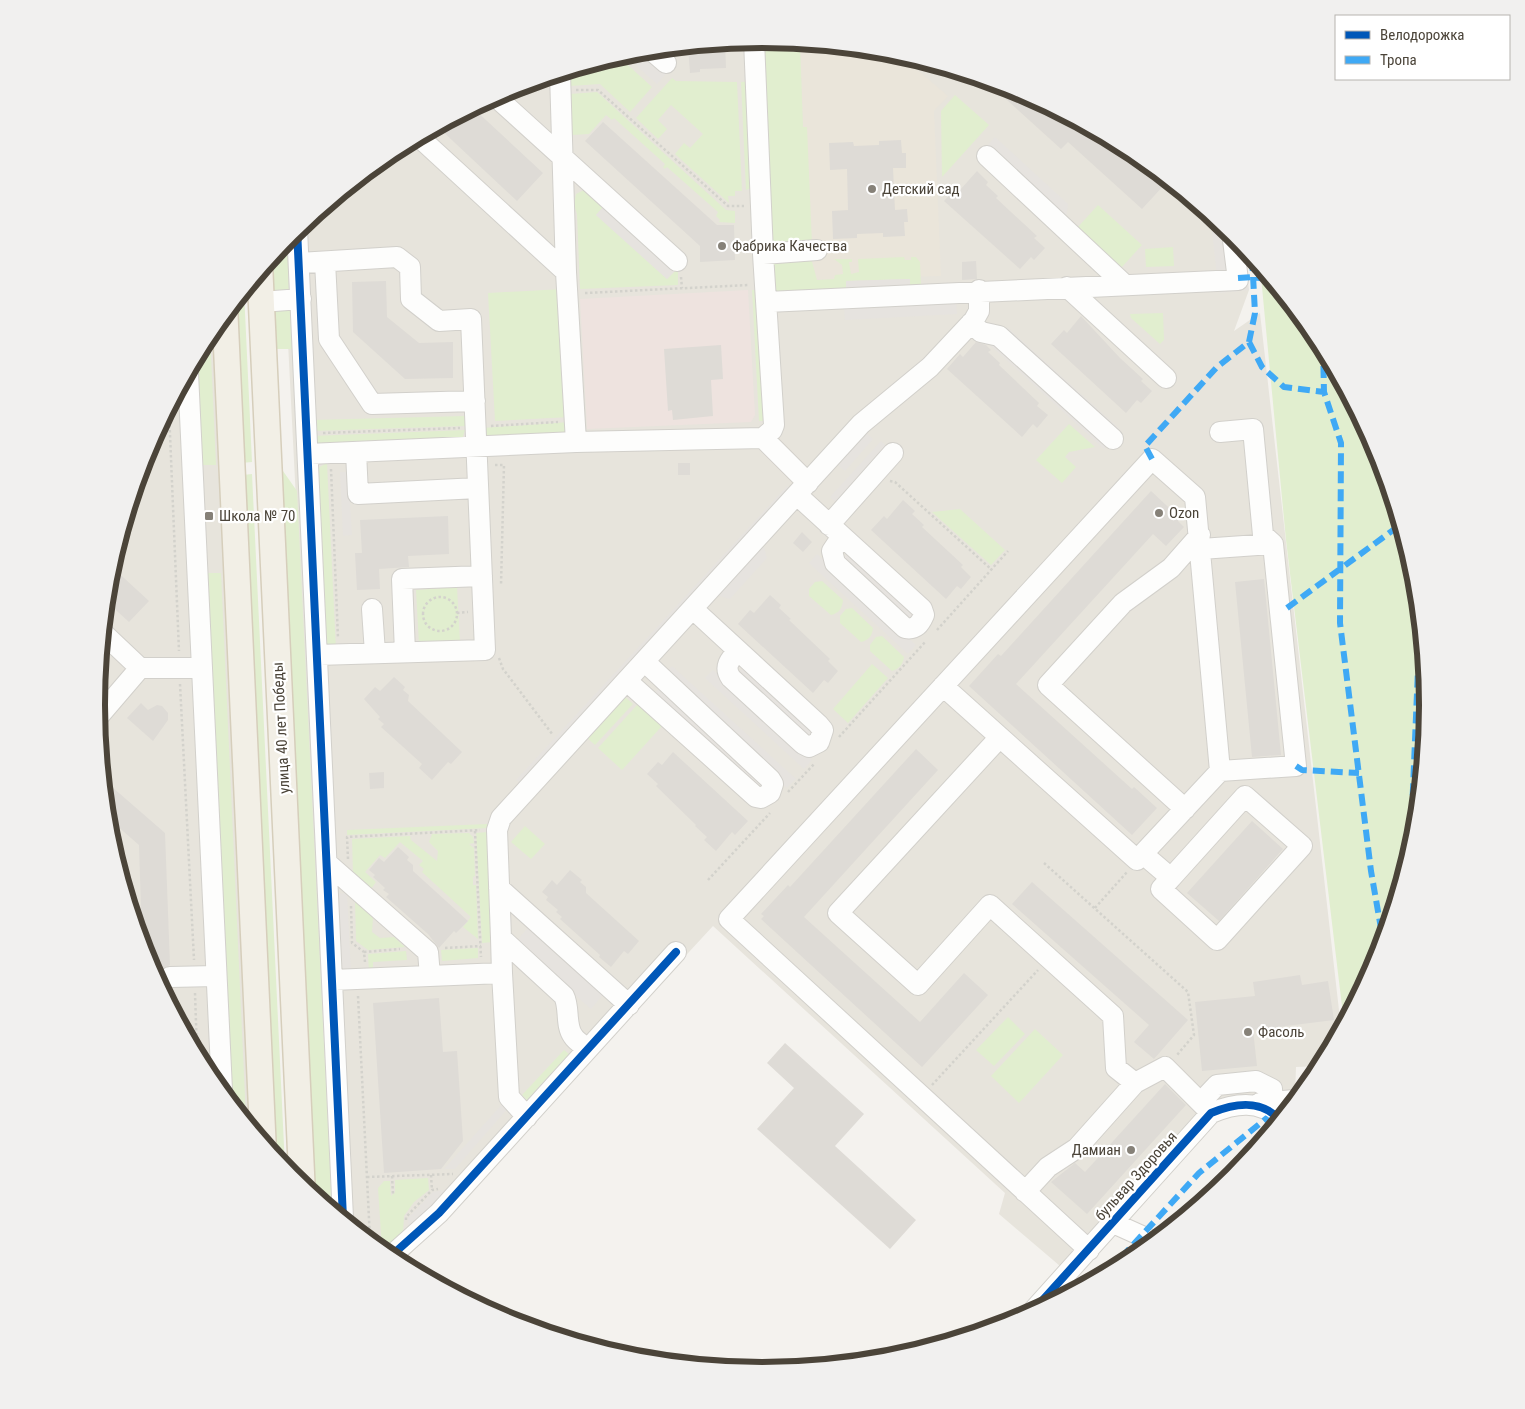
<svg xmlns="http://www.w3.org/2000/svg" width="1525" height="1409" font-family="'Roboto Condensed',sans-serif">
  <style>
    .residential { fill: #e7e4dc }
    .education { fill: #eae5da }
    .medical { fill: #eee3df }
    .green { fill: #e1eecf }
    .parking { fill: #e6e3df }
    .building { fill: #dedbd6 }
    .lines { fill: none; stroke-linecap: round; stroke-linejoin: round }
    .minor-casing { stroke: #d2d0cb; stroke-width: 22 }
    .major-casing { stroke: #d6cebb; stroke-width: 28 }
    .path { stroke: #d3d2cc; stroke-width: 2.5; stroke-dasharray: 2.5 2.5; stroke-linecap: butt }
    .minor { stroke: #fdfdfc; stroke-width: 20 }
    .major { stroke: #f2efe6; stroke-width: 25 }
    .quiet { stroke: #3fa9f5; stroke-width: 6; stroke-dasharray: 12 6; stroke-linecap: butt }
    .cycleway-casing { stroke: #fff; stroke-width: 11 }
    .cycleway { stroke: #0057b8; stroke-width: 8 }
    .poi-dot { fill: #868178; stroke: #fff; stroke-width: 2 }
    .labels { text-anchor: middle; stroke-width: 4.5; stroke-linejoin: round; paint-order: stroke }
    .poi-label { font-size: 15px; fill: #4b4439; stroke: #fff; text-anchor: start }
    .street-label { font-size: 15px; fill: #4b4439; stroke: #fff }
    .rim { fill: none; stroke: #4b4439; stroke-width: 6 }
  </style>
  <rect width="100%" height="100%" fill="#f4f2ee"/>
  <path class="residential" d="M763,39L893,52L1018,90L1133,151L1233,234L1244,290H1249L1234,331L1260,313L1341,1028L1320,1066L1296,1067L1295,1094L1207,1104L1060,1266L999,1214L1005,1193L713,926L402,1263L392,1258L332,1208L283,244L292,234L393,151L508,89L633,51Z
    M214,328L251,1125L209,1074L147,959L109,834L97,704L110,574L148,449Z"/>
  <path class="education" d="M837,46L899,54L948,96L934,111L941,276L809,280L800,48Z"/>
  <path class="medical" d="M748,290L755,415L751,422L587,429L580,299Z"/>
  <path class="green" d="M762,39L800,42L803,127H807L812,244L776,246L770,241Z
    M618,56L652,87L630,112L600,84L570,86V71Z
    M672,78L676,81L737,82L742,191H735V196H728L729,203L675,154L684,143L690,148L703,134L671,105L658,120L667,129L658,139L636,118Z
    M752,81L751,188L746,190L741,82Z
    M597,92L726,210L735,211V223L719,222L720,220L716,216L718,212L667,167L665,169L663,167L665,164L614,118L612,120L606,115L589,134L572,135L570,94Z
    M955,95L989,125L942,177L941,111Z
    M584,190L603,207L596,215L667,279L678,268V285L580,289L577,214L574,205L576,194Z
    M1098,205L1142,245L1121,268L1077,228Z
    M287,240L289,295L272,296L270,260Z
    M1173,247L1174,266L1146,267L1145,249Z
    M904,257L905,260H911V257H916L920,262L921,284L910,290V279L846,281V294H782L773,289L771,264L775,260L811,258L817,280L834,279L835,275L843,274L842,265L834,259H852V262H849L851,274L859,272L858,259Z
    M1260,266L1316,335L1378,450L1416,575L1428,705L1415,835L1377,960L1344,1023L1286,540Z
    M563,289L570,417L495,421L488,293Z
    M752,290H762L766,421H759Z
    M244,291L252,462L241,463L234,304Z
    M290,309L292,349H274L272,310Z
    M1163,313L1164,340L1160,344L1131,318L1130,314Z
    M210,334L216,465H199L194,364Z
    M465,416V426L312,431L311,420Z
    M570,422L564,434L488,440L482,428Z
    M1069,424L1095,447L1069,452L1065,457L1076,467L1062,483L1036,460Z
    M465,430L462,440L320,449L312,436Z
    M327,463L336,650L326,647L316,469Z
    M279,471H283L297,491L332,1208L314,1193Z
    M252,474L285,1167L274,1154L243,475Z
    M960,509L1005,550L991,565L932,512Z
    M202,573H221L246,1119L227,1096Z
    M822,581L843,600C842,609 839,613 831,615L809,596V589L815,582Z
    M457,587L460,642L419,644L416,590Z
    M852,608L873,628C872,636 869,640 861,642L840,623V616L846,609Z
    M882,636L904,657C903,664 899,669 892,671L870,651V645L876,637Z
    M872,664L888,678L848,723L833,709Z
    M624,696L633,704L595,745L586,737Z
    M638,704L662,726L622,770L598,748Z
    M487,824V828L347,835V830Z
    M525,826L545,844L531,859L511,842Z
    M488,832L493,942L482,943L476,833Z
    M469,833L473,837L474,843L469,844L474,848L475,876L473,877V885H476L478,939L463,927L471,917L422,872L424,869L419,865L423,861L400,842L385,858L380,855L365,872L376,882L371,889L353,874L352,839L410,836L411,840L437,861L438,851L429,842L432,834Z
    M355,901L373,918L372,932L380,938L394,937L405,947L368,950L356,941Z
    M478,948V958L442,961L441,950Z
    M406,951L407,960L373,962V973H369L368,954Z
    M1008,1017L1025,1034L994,1066L976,1050Z
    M1035,1029L1063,1055L1019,1103L991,1076Z
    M564,1050L569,1054L527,1100L522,1095Z
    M428,1178L429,1190L414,1202L404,1216L403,1232L382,1249L378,1188L384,1181H390L391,1196L395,1192V1180Z"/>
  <path class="parking" d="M656,49L674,65L657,84L623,54Z
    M995,137L1068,204L1066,218L988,145Z
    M613,196L684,261L667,279L596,215Z
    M1210,215L1233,234L1245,248L1249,290L1219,293Z
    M910,279V291L846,294V281Z
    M956,300L957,314L845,320L844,307Z
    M1007,327L1121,430L1104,449L990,345Z
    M865,432L873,439L845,471L836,464Z
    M881,441L890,449L838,504L830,497Z
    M340,472H348L352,535L343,536Z
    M787,486L795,494L525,788L516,780Z
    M763,543L767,558L730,599L716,595Z
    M848,553L917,615L910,623L842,560Z
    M817,554L916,645L908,654L809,563Z
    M672,666L796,779L787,788L663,675Z
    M744,666L815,730L806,740L736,675Z
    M713,670L812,760L804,769L705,678Z
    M661,686L765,783L758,791L653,695Z
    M347,893L351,973L342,974L337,894Z
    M531,924L607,990L591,1009L515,943Z
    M504,1102L509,1107L455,1169H444Z
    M450,1189L409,1229L408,1218L433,1192Z"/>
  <path class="building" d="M725,42L726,68L700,69V72L690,73L688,46Z
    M985,80L1018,90L1128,149L1166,183L1142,209L1068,142L1061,149Z
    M473,108L543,173L517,201L438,127Z
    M603,122L717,225H734L735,260L700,262V246L585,141Z
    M901,140L902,153H906V168H893L895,210L907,209L908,222H904L905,236L883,237V233L857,234V238L833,239L832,211L848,210L847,169L830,170L829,143L853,142L854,146L879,145V141Z
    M977,171L988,182L986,185L998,196L996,198L1037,236L1034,238L1045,248L1034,260L1031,257L1020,269L944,201L957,187L960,190Z
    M976,261L977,279L962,280V262Z
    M386,281L387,317L419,343L453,342V378L405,379L353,332L352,282Z
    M1081,316L1120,358L1143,379L1141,381L1152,391L1141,403L1137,400L1126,413L1051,344L1064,330L1067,333Z
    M976,342L986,345L991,350L988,352L1000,363L999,365L1039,403L1037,406L1048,415L1037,428L1033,424L1022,437L947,369L960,354L963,357Z
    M721,345L723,379L711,380L713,416L673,420L672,410L668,411L664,349Z
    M678,463H690V475H678Z
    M1151,491L1180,518L1178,521L1184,527L1166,546L1153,534L1016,684L1132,789L1134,787L1157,808L1132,835L969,686L998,654L1001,656Z
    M903,500L915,511L912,514L924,525L922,527L963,565L961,567L971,577L961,589L957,586L946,599L871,530L884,516L887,519Z
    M448,516L449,554L408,556L409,567L379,569L380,589L357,590L355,553H362L360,520Z
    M802,532L812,542L803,552L793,543Z
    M112,567L149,601L129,622L107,602Z
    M1264,579L1281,755L1252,757L1235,582Z
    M770,595L781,605L779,608L791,619L789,620L830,659L828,661L838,671L828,683L824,680L813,693L738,624L750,610L754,613Z
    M394,677L405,687L403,690L409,695L408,701L462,752L451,764L448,762L432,780L419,768L422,764L381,727L384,724L378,719L380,717L364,699L375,687L380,691Z
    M141,703L148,710L157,705L162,706L168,713V720L153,741L127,718Z
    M916,749L938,770L804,917L920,1022L964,973L988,995L922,1067L761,919L764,916L761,914L775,899L788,885L790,887Z
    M673,752L748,821L735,835L732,832L716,851L704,840L707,837L695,826L696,825L656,786L658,784L647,774L658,762L662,765Z
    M384,772V788L370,789L369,773Z
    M104,780L165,833L170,965L160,971L159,981L147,959L142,940L139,845L108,818Z
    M1252,821L1283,849L1219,921L1187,893Z
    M398,847L409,857L407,860L413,865V871L468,921L456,933L454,931L439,948L428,934L386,897L389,894L383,890L385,888L373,877L375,875L369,870L379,858L384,862Z
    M570,870L582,880L580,882L586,887V893L639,941L628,954L624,951L611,967L599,957L600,955L560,919L562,917L556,912L558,910L546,900L548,897L542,892L552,880L557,885Z
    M1032,882L1188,1020L1154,1059L1134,1042L1149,1025L1012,904Z
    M1300,975L1302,985L1328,981L1334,1020L1253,1030L1257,1066L1202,1071L1195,1002L1255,996L1253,982Z
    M439,998L443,1052L457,1051L463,1141L441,1169L384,1173L373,1003Z
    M785,1043L864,1114L835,1146L916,1220L890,1249L757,1129L794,1088L767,1063Z
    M1165,1084L1186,1105L1087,1214L1051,1182L1075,1163L1085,1172Z"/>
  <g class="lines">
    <defs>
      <path id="minor" d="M651,50L666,63
        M560,73L566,272L576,442
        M495,96L677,261
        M419,137L566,272
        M987,156L1125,285
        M297,229L343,1218
        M763,254L817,250
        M325,262L329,339L372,404L475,401
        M299,263L397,257L410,267L411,299L439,321L471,319L485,650L317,655
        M1067,287L1166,378
        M261,302L301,299
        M767,302L1238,280L1232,232
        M971,323L981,332L999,336L1113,439
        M188,373L222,1090
        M763,438L808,483
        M356,452L358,494L478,488
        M308,454L576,442L763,438L772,430L774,425L763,254L754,40
        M797,495L922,609L924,615C920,624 916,630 905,628L835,563L832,551L842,536
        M829,525L893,453
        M1201,549L1273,544
        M372,609L375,653
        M693,609L818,724L823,730L819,742L809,747L803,744L731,678C723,667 730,659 738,651
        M104,634L140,668H202
        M405,652L402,579L482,576
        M628,682L756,797L761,798L770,793L773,784L770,779L645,662
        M943,686L1137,860L1220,771L1296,766L1273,544L1263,535L1253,429L1220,432
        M98,717L140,668
        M1000,737L838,913L918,985L990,905L1113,1016L1116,1068L1135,1083
        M1185,809L1048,685L1123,603L1171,568L1200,535
        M1143,854L1171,878L1245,796L1302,846L1217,940L1161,889L1171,878
        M327,863L428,952L430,976
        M499,888L629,1005
        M502,973L509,1097L527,1117
        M170,977L216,976
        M332,980L502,973L501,938
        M588,1049C583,1045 576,1041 573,1036C565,1025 570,1008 564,996L501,938L497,830L501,818L861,424L930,367L974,320L979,311V290
        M1201,1102L1217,1085L1256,1081L1272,1089L1273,1102
        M1260,1103L1295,1100
        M1025,1192L1048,1167L1077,1148L1135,1083L1165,1067L1211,1113
        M1113,1223L1153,1241
        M1089,1250L729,919L1152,459L1195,497L1220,771
        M391,1256L439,1213L676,952
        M1032,1312L1211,1113C1235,1103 1260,1099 1279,1119"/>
      <path id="major" d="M260,273L302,1184
        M225,315L263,1141"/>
    </defs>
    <use href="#minor" class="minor-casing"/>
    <use href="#major" class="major-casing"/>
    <path class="path" d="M576,90H598L728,206H744
      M681,277L682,288
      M585,293L749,285
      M169,410L179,651
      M491,426L558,422
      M323,433L460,428
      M495,465H504L501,585
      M331,469L338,638
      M890,481L895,482L992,570
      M423 614a17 17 0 1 1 34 0a17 17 0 1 1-34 0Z
      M457,613L468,612
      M937,630L1008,551
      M499,658L503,669L553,735
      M180,684L194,960
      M839,737L926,641
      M788,792L815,763
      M475,831L481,957
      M348,859L347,837L480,830
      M1044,863L1188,992L1194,1035L1177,1055
      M708,880L770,813
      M351,906L352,943L364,952
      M1095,908L1127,872
      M445,948L481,946
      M365,962L364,952L400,949
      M195,993L197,1052
      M358,996L370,1239
      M932,1085L1038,970
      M431,1175L432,1190
      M392,1176L393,1194
      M367,1177L453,1174
      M406,1220V1217L432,1190L438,1189
      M1003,1324L1015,1311"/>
    <use href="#minor" class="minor"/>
    <use href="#major" class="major"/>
    <path class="quiet" d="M1238,278L1253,277L1272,280
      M1249,342L1262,367L1284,387L1324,392
      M1323,348L1324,392L1341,443L1340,623L1371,871L1383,940
      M1152,459L1145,446L1217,367L1249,342L1255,313L1252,257
      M1287,608L1400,525
      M1296,766L1302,770L1359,773
      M1406,867L1411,836L1418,669L1423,650
      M1109,1271L1199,1173L1273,1113L1285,1112"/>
    <defs>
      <path id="cycleway" d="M297,229L343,1218
        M391,1256L439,1213L676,952
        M1032,1312L1211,1113C1235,1103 1260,1099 1279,1119"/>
    </defs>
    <use href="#cycleway" class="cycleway-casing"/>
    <use href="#cycleway" class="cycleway"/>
  </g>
  <g class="poi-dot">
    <circle cx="872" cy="189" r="5"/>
    <circle cx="722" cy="246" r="5"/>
    <circle cx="1159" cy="513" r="5"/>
    <rect x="204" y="511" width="10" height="10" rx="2.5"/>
    <circle cx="1248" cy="1032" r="5"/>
    <circle cx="1131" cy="1150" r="5"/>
  </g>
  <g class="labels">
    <g class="poi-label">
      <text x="882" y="194">Детский сад</text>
      <text x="732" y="251">Фабрика Качества</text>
      <text x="1169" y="518">Ozon</text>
      <text x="219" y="521">Школа № 70</text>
      <text x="1258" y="1037">Фасоль</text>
      <text x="1121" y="1155" text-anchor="end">Дамиан</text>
    </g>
    <g class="street-label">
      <text transform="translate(281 728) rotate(-93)" y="5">улица 40 лет Победы</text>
      <text transform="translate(1136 1176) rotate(-48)" y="5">бульвар Здоровья</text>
    </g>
  </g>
  <path d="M0 0H1525V1409H0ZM105 705a657 657 0 1 1 1314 0a657 657 0 1 1-1314 0Z" fill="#f1f0ef" fill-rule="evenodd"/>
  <path class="rim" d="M105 705a657 657 0 1 1 1314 0a657 657 0 1 1-1314 0Z"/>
  <rect x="1335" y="15" width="175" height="65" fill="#ffffff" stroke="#b7b4b0"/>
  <rect x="1345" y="31" width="25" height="8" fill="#0057b8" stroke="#b7b4b0"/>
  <text x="1380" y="40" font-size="15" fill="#4b4439">Велодорожка</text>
  <rect x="1345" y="56" width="25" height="8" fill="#3fa9f5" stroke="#b7b4b0"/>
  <text x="1380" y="65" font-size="15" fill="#4b4439">Тропа</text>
</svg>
